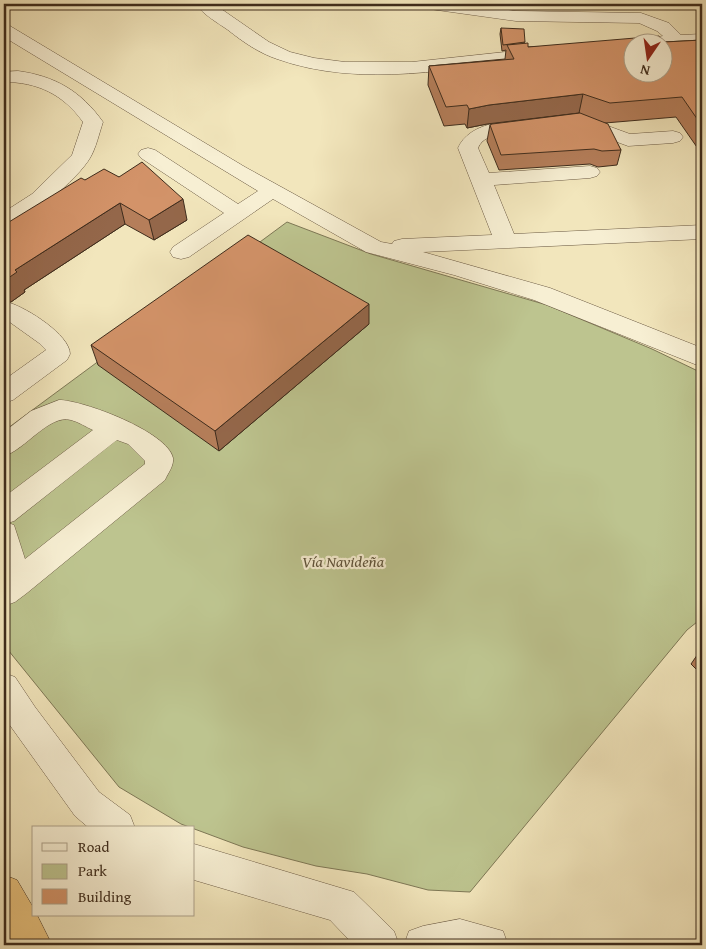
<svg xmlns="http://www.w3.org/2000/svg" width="706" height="949" font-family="'Gentium Book Plus',serif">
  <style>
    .green { fill: #bdc48f; stroke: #7e7856 }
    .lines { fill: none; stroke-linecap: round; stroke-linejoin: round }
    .minor-casing { stroke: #6b5a44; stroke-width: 1 }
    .highway-casing { stroke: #3e2c1c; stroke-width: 1 }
    .minor { fill: #f7efd3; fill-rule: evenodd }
    .highway { fill: #e9c37e; fill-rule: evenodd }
    .wall { fill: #b57e5a; stroke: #3e2c1c }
    .shaded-wall { fill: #94674a; stroke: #3e2c1c }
    .building { fill: #d39369; stroke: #3e2c1c; fill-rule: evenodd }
    .labels { text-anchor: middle; stroke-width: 4.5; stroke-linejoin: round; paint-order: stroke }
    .park-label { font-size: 16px; font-style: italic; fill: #5e5239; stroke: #f7efd3 }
  </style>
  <rect width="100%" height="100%" fill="#f2e6bc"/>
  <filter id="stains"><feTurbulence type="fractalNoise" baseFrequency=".004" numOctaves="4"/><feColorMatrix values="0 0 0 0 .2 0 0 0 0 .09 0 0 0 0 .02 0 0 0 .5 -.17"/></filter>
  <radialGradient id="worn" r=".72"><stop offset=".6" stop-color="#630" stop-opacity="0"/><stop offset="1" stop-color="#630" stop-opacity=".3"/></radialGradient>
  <path class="green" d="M287,222L371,254L547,305L652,349L702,373V618L687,630L470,892L428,890L367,874L316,866L243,847L181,824L119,787L4,645V431Z"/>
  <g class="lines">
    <defs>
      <path id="minor" d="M196,4H214L269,42L290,52L314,58L345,62H412L542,48L548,49L551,53L548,57L542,58C456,68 361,89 277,59C259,53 243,42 228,30C218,23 202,14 196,4Z
        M422,4H464L516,11L641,13L669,23L681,35L702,34V44L664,47V42H650L653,38L663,36L657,31L639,23L516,21L430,9L424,8Z
        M4,25L10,26L245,167L381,242L392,244L394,241L402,239L492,235L458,148C469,123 507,118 532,124L535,128L532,132C516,136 486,129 478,148L489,173L590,166L597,168L600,172L597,176L590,178L494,185L514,234L702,225V239L423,252L550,288L702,348V367L534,300L454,275L366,252L273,199L189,257L181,259L173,257L170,252L173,247L224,213L141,158L138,154L141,150L148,148L155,150L238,204L258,191L4,37Z
        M18,71C55,76 81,91 103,122C99,134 96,148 90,158C78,179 27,222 4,228V212L32,194L72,155L83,122C63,94 37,82 4,82V72Z
        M578,115L630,134L673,131L680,133L683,137L680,141L673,143L628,146L571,125L568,121L571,117Z
        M10,303C27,308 70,335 70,354L67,360L13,400L4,403V380L46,350L39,343L4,318V305Z
        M59,400C83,400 168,432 173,458C174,466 168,473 165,480L27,593L15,602L4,606V497L93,430C86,427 79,422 71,420C49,414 25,450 4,456V432L31,411ZM117,440L128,444L145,461V464L25,559L14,525L8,523L14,521Z
        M4,673L15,677L35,707L99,792L130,815L135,828H89L75,816L4,717Z
        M194,844L354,892L394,931L399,945H354L330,920L194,880Z
        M460,919L503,931L508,945H404L409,931L423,926Z"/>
      <path id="highway" d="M4,875L17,880L34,909V915H37L52,945H12L4,930Z"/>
    </defs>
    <use href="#minor" class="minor-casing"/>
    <use href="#highway" class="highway-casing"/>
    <use href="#minor" class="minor"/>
    <use href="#highway" class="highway"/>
  </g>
  <path class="wall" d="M501,28L525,43L528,47L664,42L702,40V153H701L676,117L605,123L621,150L617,165L598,167L590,164L499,170L487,141L490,125L580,113L487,124L467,128L465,124L444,126L428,85L429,66L505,59L506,50L502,51L500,34Z
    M119,177L187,220L154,240L125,224L24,290L25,292L11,302L85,180Z
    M369,324L219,451L98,365L91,345Z
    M702,648V675L691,664Z"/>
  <path class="shaded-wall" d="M583,94L579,113L487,124L467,128L469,109L489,105Z
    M183,199L187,220L154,240L149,220Z
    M120,203L125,224L24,290L25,292L11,302L4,303V281L15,270Z
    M369,304V324L219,451L215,431Z"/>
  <path class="building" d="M501,28L524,29L525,42L503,45Z
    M659,36L664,42L702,40V126L682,97L610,103L583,94L489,105L469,109L467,105L446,107L429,66L514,59L507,45L528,43V47ZM634,42H664V72H634Z
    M580,113L608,124L621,150L602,151L594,149L501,155L490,125L492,124Z
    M142,162L183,199L149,220L120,203L15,270L17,272L4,281V225L81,178L85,180L104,169L119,177Z
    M248,235L369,304L215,431L91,345Z"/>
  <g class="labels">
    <g class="park-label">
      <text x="343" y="567">Vía Navideña</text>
    </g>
  </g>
  <rect width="706" height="949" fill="none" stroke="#f2e6bc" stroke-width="20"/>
  <rect x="5" y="5" width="696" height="939" fill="none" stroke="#3e2c1c" stroke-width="2.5"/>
  <rect x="10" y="10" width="686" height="929" fill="none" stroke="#3e2c1c"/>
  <rect x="32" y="826" width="162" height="90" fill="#f7efd3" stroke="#ada18a"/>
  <rect x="42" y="843" width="25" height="8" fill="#f7efd3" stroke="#ada18a"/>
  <text x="78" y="852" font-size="15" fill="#3e2c1c">Road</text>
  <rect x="42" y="864" width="25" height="15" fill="#bdc48f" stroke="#ada18a"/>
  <text x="78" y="876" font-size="15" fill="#3e2c1c">Park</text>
  <rect x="42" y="889" width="25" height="15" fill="#d39369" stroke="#ada18a"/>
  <text x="78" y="902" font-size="15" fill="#3e2c1c">Building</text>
  <g transform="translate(648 58) rotate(193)"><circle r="24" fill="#f7efd3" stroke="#ada18a"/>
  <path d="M0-4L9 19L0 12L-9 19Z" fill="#8f2418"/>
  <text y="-8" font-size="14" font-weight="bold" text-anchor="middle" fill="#3e2c1c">N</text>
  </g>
  <rect width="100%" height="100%" filter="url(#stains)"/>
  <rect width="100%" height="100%" fill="url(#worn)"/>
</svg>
